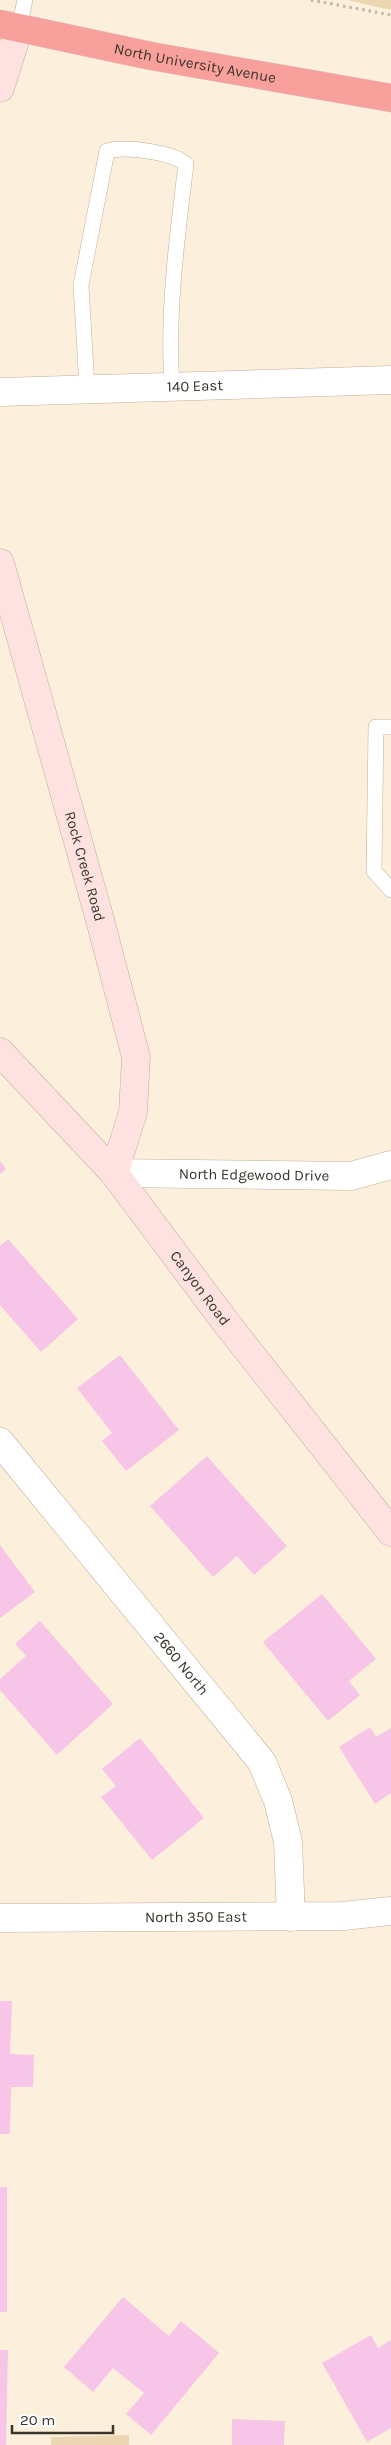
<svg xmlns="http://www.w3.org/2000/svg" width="391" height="2445" font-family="Karla,sans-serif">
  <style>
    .green { fill: #ecd6b4 }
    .building { fill: #f7c5e7 }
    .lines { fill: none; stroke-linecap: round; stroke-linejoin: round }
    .lane-casing { stroke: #beaf99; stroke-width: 16 }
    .street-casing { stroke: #beaf99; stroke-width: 29 }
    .secondary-casing { stroke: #beaf99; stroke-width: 29 }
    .highway-casing { stroke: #dcdad9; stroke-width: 29 }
    .path { stroke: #bfb5a5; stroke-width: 3; stroke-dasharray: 2.5 4; stroke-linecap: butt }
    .lane { stroke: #fff; stroke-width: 15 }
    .street { stroke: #fff; stroke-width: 28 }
    .secondary { stroke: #fde2e1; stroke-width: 28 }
    .highway { stroke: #f7a09c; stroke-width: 28 }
    .labels { text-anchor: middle; stroke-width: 4; stroke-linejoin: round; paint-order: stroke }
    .street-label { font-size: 15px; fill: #3a342b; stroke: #fff }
  </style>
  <rect width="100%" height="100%" fill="#fcf0dd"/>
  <path class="green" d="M347,0H391V10Z
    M129,2435V2445H51V2437Z"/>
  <path class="building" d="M0,1161L6,1169L0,1174Z
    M8,1239L78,1319L41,1352L0,1305V1246Z
    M120,1355L179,1430L126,1471L102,1441L112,1433L77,1388Z
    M207,1456L287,1546L254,1575L237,1556L213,1577L150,1506Z
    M0,1545L35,1592L0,1618Z
    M322,1594L376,1659L349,1681L360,1695L328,1721L263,1642Z
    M40,1621L113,1704L57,1755L0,1690V1679L26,1656L15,1644Z
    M370,1727L376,1737L391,1728V1793L375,1804L339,1747Z
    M140,1738L204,1818L152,1860L101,1797L116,1786L102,1769Z
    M0,2001H12L10,2054L34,2055L33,2087H11L10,2134H0Z
    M0,2187H7V2312H0Z
    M123,2297L169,2336L181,2321L219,2353L151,2435L126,2414L144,2393L113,2368L93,2392L64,2367Z
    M371,2335L378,2348L391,2340V2428L367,2442L322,2363Z
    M0,2350H8L6,2445H0Z
    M232,2419L285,2421L284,2445H232Z"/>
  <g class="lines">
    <defs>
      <path id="lane" d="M19,28L25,0
        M87,388L81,285L107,151C125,146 172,152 186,164C177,238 167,312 172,386
        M391,727H376L374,871L391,890"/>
      <g id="street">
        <path id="s1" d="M0,392L391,380"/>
        <path id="s2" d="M114,1173L351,1176L391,1165"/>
        <path id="s3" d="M0,1442L262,1762L278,1801L288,1842L291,1917"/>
        <path id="s4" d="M0,1918L343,1916L391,1911"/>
      </g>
      <g id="secondary">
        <path d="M0,88L19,28"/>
        <path id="s5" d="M0,563L100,920L136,1057L133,1112L114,1173"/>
        <path id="s6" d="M0,1052L114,1173L224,1320L391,1532"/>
      </g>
      <g id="highway">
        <path id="s7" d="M0,24L151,56L391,98"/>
      </g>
    </defs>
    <use href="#lane" class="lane-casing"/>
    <use href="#street" class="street-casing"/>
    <use href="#secondary" class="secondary-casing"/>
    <use href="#highway" class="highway-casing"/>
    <path class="path" d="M311,0L391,15"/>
    <use href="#lane" class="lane"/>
    <use href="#street" class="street"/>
    <use href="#secondary" class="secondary"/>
    <use href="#highway" class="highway"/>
  </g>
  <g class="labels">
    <g class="street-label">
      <text dy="5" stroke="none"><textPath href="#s7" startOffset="199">North University Avenue</textPath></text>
      <text dy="5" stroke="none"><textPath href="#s1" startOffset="195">140 East</textPath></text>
      <text dy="5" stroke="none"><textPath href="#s5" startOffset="315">Rock Creek Road</textPath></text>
      <text dy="5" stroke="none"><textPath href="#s2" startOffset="140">North Edgewood Drive</textPath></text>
      <text dy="5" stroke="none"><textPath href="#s6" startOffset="310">Canyon Road</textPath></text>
      <text dy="5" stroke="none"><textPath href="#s3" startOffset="286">2660 North</textPath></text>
      <text dy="5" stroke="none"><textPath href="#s4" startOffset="196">North 350 East</textPath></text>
    </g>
  </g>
  <path d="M12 2425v8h101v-8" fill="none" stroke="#3a342b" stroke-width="2.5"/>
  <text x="20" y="2425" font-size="15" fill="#3a342b" stroke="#ffffff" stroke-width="4" paint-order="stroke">20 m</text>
</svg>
